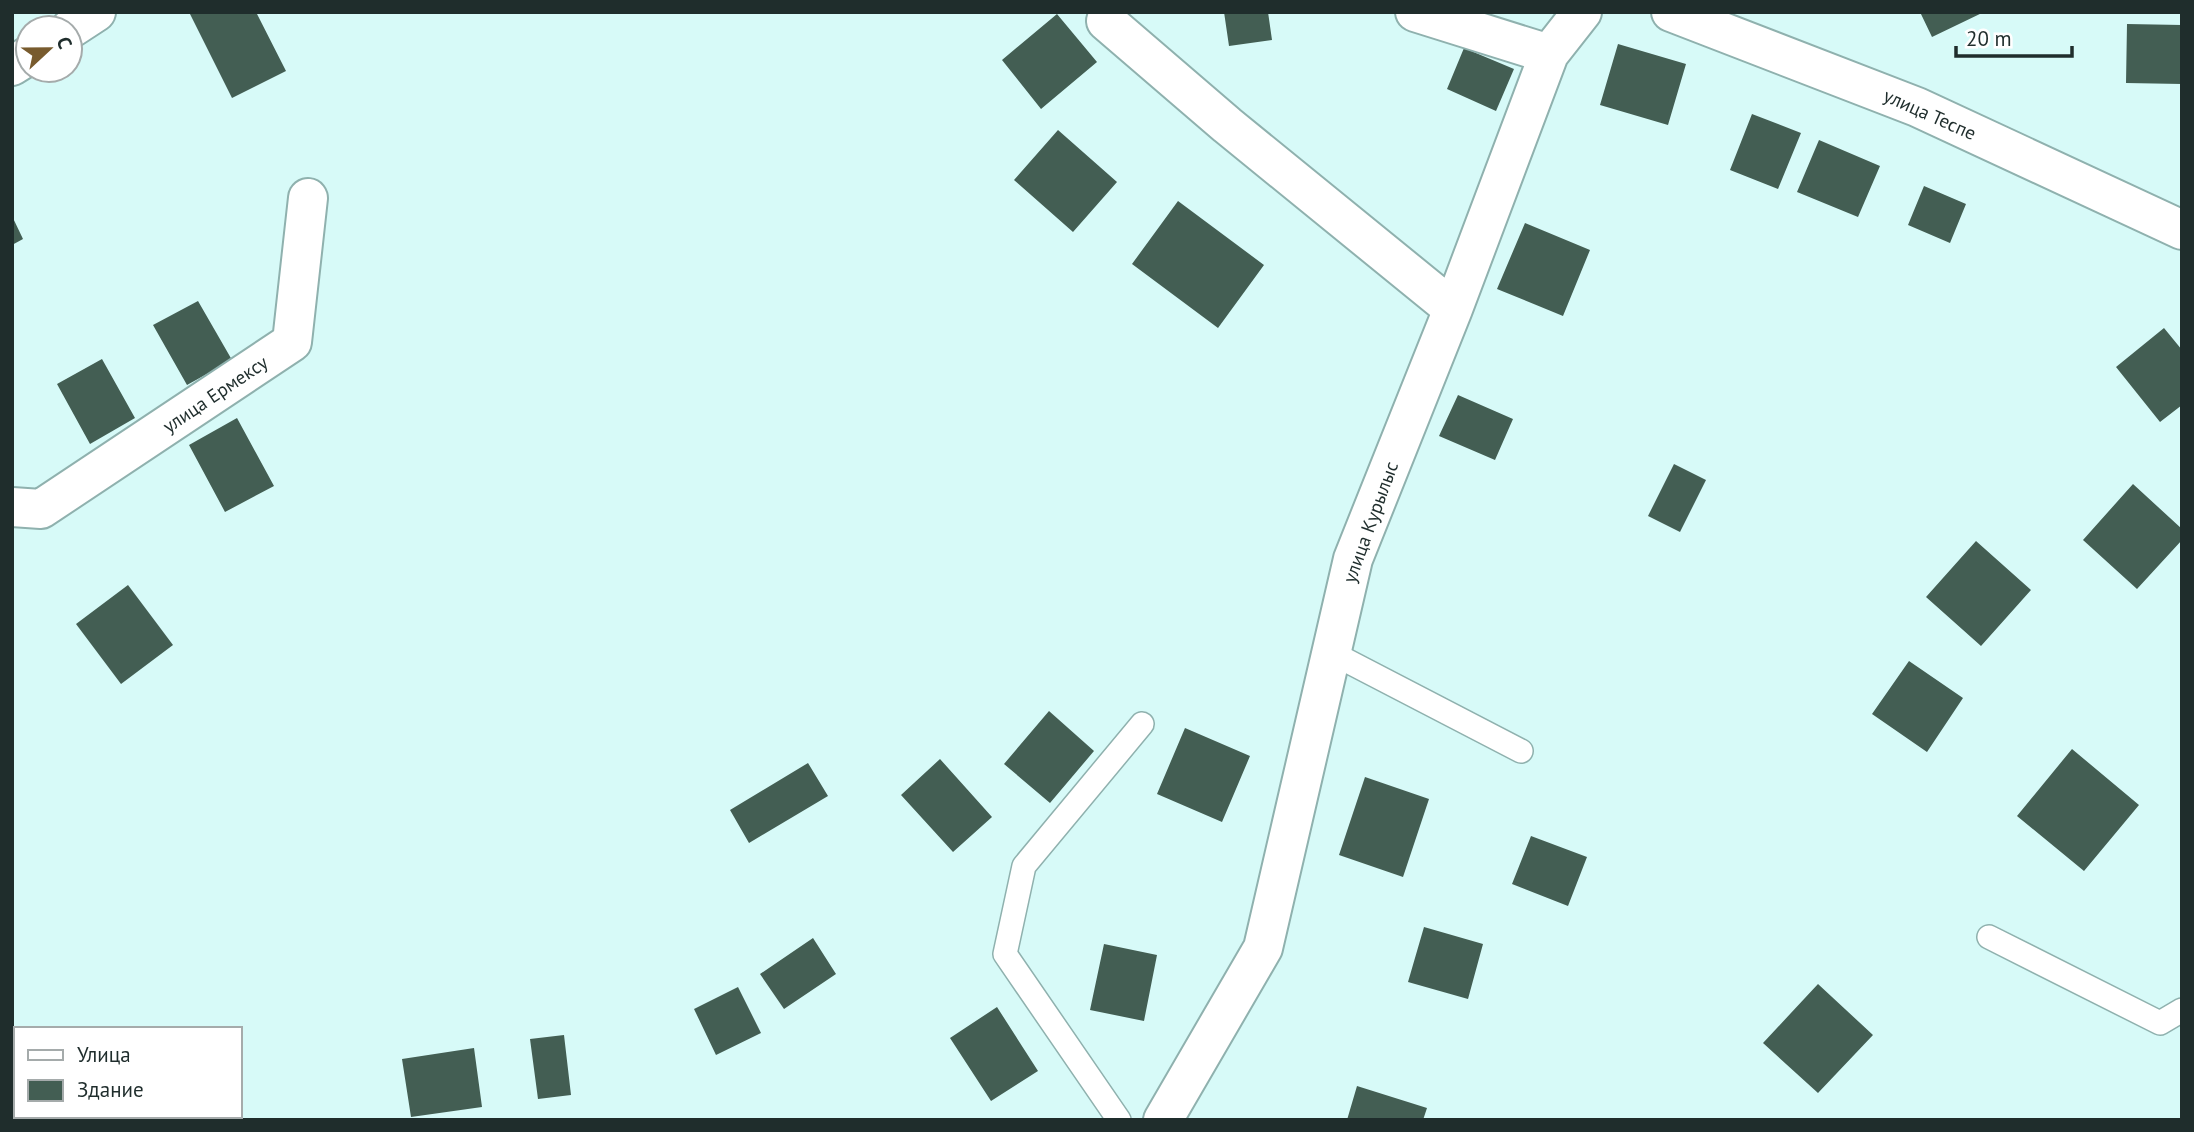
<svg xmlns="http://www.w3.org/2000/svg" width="2194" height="1132" font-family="'PT Sans',sans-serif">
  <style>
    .building { fill: #435e53 }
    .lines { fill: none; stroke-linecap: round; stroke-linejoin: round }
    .service-casing { stroke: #8fb1ae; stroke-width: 26 }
    .minor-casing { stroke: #8fb1ae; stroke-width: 42 }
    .service { stroke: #fff; stroke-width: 23 }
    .minor { stroke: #fff; stroke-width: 38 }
    .labels { text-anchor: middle; stroke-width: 7; stroke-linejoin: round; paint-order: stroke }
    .street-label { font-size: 19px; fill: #1f2d2c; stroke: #fff }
  </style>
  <rect width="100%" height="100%" fill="#d7faf8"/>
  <path class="building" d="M189,12H256L286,71L232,98Z
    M1224,12H1268L1272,40L1229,46Z
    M1920,12H1984L1932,37Z
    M1057,14L1097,62L1041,109L1002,60Z
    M2127,24L2182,25V84L2126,83Z
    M1618,44L1686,64L1668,125L1600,105Z
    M1464,48L1514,69L1496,111L1447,89Z
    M1752,114L1801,133L1778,189L1730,170Z
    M1058,130L1117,182L1073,232L1014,180Z
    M1819,140L1880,166L1858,217L1797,192Z
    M1924,186L1966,204L1950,243L1908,225Z
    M1178,201L1264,265L1218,328L1132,264Z
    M12,216L23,239L12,245Z
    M1525,223L1590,250L1563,316L1497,289Z
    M198,301L232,360L187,385L153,325Z
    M2164,328L2182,350V405L2160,422L2116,367Z
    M102,359L135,418L90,444L57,384Z
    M1458,395L1513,419L1495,460L1439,436Z
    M237,418L274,486L225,512L189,445Z
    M1674,464L1706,480L1680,532L1648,516Z
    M2133,484L2182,529V540L2137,589L2083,540Z
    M1976,541L2031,590L1981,646L1926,597Z
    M128,585L173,645L121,684L76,624Z
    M1909,661L1963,698L1927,752L1872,714Z
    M1049,711L1094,751L1050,803L1004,764Z
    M1185,728L1250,756L1222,822L1157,794Z
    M2072,749L2139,805L2084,871L2017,816Z
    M940,759L992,817L953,852L901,795Z
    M808,763L828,796L749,843L730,810Z
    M1365,777L1429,799L1403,877L1339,855Z
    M1531,836L1587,857L1568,906L1512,884Z
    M1424,927L1483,944L1468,999L1408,982Z
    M813,938L836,974L784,1009L760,974Z
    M1104,944L1157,955L1144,1021L1090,1010Z
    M1818,984L1873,1035L1818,1093L1763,1043Z
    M738,987L761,1033L716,1055L694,1009Z
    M997,1007L1038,1071L991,1101L950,1038Z
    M564,1035L571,1095L538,1099L530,1039Z
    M474,1048L482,1107L411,1117L402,1059Z
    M1357,1086L1427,1108L1423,1120H1347Z"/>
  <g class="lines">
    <defs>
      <path id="service" d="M1332,653L1521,751
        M1989,937L2160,1023L2182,1010
        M1119,1120L1005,954L1024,866L1142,724"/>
      <path id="minor" d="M1415,12L1549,54
        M1671,12L1917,107L2182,230
        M1106,21L1227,125L1453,309
        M70,29L96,12
        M12,66L28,56
        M12,507L41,509L292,342L308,198
        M1163,1120L1263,948L1353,559L1453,309L1549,54L1582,12"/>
    </defs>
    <use href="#service" class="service-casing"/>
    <use href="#minor" class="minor-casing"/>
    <use href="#service" class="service"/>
    <use href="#minor" class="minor"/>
  </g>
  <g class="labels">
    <g class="street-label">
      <text transform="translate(1930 114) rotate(24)" y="7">улица Теспе</text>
      <text transform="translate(215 394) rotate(-34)" y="7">улица Ермексу</text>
      <text transform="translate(1370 522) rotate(-70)" y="7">улица Курылыс</text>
    </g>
  </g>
  <rect width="2194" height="1132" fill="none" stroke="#1f2d2c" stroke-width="28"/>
  <rect x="14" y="1027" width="228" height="91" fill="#ffffff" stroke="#a5abab" stroke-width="2"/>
  <rect x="28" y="1050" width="35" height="10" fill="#ffffff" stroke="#a5abab" stroke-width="2"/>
  <text x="77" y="1062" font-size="21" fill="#1f2d2c">Улица</text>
  <rect x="28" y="1080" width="35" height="21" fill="#435e53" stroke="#a5abab" stroke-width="2"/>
  <text x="77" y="1097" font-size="21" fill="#1f2d2c">Здание</text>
  <g transform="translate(49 49) rotate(68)"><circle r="33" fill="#ffffff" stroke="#a5abab" stroke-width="2"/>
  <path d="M0-5L12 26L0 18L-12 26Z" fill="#785b2e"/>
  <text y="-10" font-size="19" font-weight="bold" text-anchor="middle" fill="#1f2d2c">С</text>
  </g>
  <path d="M1956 46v10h116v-10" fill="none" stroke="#1f2d2c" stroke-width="3.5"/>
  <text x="1966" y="46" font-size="21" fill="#1f2d2c" stroke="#ffffff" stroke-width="5" paint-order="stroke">20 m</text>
</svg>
